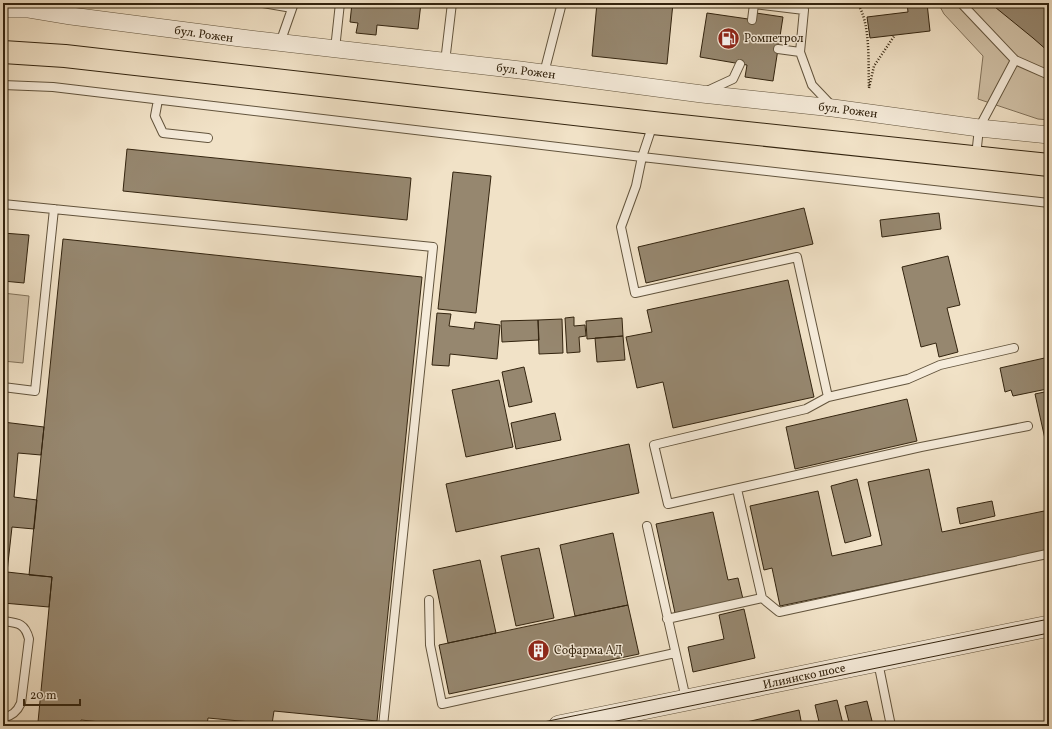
<svg xmlns="http://www.w3.org/2000/svg" width="1052" height="729" font-family="Vollkorn,serif">
  <style>
    .green { fill: #d1c2a8; stroke: #82735c }
    .building { fill: #96876f; stroke: #33240f }
    .lines { fill: none; stroke-linecap: round; stroke-linejoin: round }
    .service-casing { stroke: #62543d; stroke-width: 10 }
    .minor-casing { stroke: #62543d; stroke-width: 18 }
    .tertiary-casing { stroke: #62543d; stroke-width: 22 }
    .primary-casing { stroke: #33240f; stroke-width: 24 }
    .path { stroke: #33240f; stroke-width: 2.5; stroke-dasharray: 1 2; stroke-linecap: butt }
    .service { stroke: #f6ecdb; stroke-width: 8 }
    .minor { stroke: #f6ecdb; stroke-width: 17 }
    .tertiary { stroke: #f6ecdb; stroke-width: 21 }
    .primary { stroke: #f1e2c7; stroke-width: 22 }
    .tram { stroke: #33240f; stroke-width: 1 }
    .labels { text-anchor: middle; stroke-width: 3; stroke-linejoin: round; paint-order: stroke }
    .street-label { font-size: 12px; fill: #33240f; stroke: #f6ecdb }
    .poi-label { font-size: 12px; fill: #33240f; stroke: #f6ecdb; text-anchor: start }
  </style>
  <rect width="100%" height="100%" fill="#f1e2c7"/>
  <filter id="stains"><feTurbulence type="fractalNoise" baseFrequency=".005" numOctaves="4"/><feColorMatrix values="0 0 0 0 .2 0 0 0 0 .09 0 0 0 0 .02 0 0 0 .5 -.17"/></filter>
  <radialGradient id="worn" r=".72"><stop offset=".6" stop-color="#630" stop-opacity="0"/><stop offset="1" stop-color="#630" stop-opacity=".3"/></radialGradient>
  <path class="green" d="M938,3H1049V120L1038,119L978,99L983,56L944,14Z
    M3,293L29,296L23,363L3,361Z"/>
  <path class="building" d="M352,3H421L418,29L377,25L376,35L356,33L358,23L350,22Z
    M597,3H673L667,64L592,56Z
    M907,3H927L930,31L870,38L867,17L908,12Z
    M990,3H1049V52L1033,38Z
    M707,13L755,20L756,13L783,17L773,81L745,77L747,65L700,57Z
    M127,149L411,178L407,220L123,191Z
    M453,172L491,176L476,313L438,309Z
    M804,208L813,244L646,283L638,247Z
    M939,213L941,229L882,237L880,220Z
    M3,233L29,235L24,283L3,281Z
    M63,239L422,277L377,721L274,711L272,724L208,718L207,726H140L81,720L80,726L38,722L52,577L29,575Z
    M948,256L960,305L947,308L958,352L939,357L936,343L921,347L902,267Z
    M788,280L814,397L673,428L663,382L637,388L626,337L652,332L647,310Z
    M437,313L451,314L449,326L474,329L475,322L500,325L497,359L450,354L449,366L432,365Z
    M574,317V326L585,325L586,336L579,337L580,352L567,353L565,318Z
    M622,318L623,336L587,339L586,321Z
    M562,319L563,353L539,354L538,320Z
    M538,320L539,340L502,342L501,321Z
    M623,336L625,360L597,362L595,338Z
    M1049,357V382L1045,383L1047,389L1013,396L1011,390L1005,392L1000,368Z
    M524,367L532,402L509,407L502,372Z
    M499,380L513,447L466,457L452,390Z
    M1049,391V457L1035,394Z
    M907,399L917,441L795,469L786,427Z
    M555,413L561,440L516,449L511,423Z
    M3,422L44,427L41,455L18,453L14,497L37,500L34,529L12,527L7,572L52,577L49,607L3,603Z
    M629,444L639,493L456,532L446,484Z
    M929,469L942,532L1049,510V550L780,606L772,568L764,570L750,506L818,491L832,556L882,545L868,482Z
    M857,479L871,536L845,543L831,486Z
    M992,501L995,516L960,524L957,508Z
    M713,512L728,580L738,578L743,599L675,613L656,524Z
    M613,533L628,605L575,616L560,545Z
    M539,548L554,618L516,626L501,556Z
    M480,560L496,633L448,643L433,570Z
    M628,605L639,654L449,694L439,645Z
    M744,609L755,658L693,672L688,647L724,639L719,615Z
    M837,700L843,724L836,726H820L815,705Z
    M867,701L872,721L850,726L845,706Z
    M799,710L802,726H729Z"/>
  <g class="lines">
    <defs>
      <path id="service" d="M263,3L292,8
        M961,3L1015,60L1049,75
        M71,16L72,3
        M752,20L754,4L804,10L800,52
        M280,43L294,3
        M335,49L340,3
        M778,49L800,52L812,85L831,105
        M445,62L452,3
        M544,73L562,3
        M3,85L53,87L642,157L1049,203
        M707,91L733,79L740,64
        M158,100L155,116L163,133L208,138
        M653,124L642,157L636,186L621,227L635,293L797,257L828,397L908,379L940,365L1014,348
        M976,156L979,128L1015,60
        M3,204L433,247L383,726
        M3,387L35,391L54,209
        M828,397L806,409L654,445L668,504L921,447L1028,426
        M737,489L762,598
        M647,526L686,699
        M429,600L430,645L442,704L675,653
        M667,619L762,598L779,612L1047,554L1049,556
        M3,621C18,623 25,623 29,639L21,703C17,712 12,716 3,718
        M878,662L891,726"/>
      <path id="minor" d="M3,9H29L71,16L241,38L520,70L702,94L833,108L979,128L1049,135"/>
      <path id="tertiary" d="M559,726L1049,626"/>
      <path id="primary" d="M3,52L65,56L653,123L1049,165"/>
    </defs>
    <use href="#service" class="service-casing"/>
    <use href="#minor" class="minor-casing"/>
    <use href="#tertiary" class="tertiary-casing"/>
    <use href="#primary" class="primary-casing"/>
    <path class="path" d="M857,3C871,22 868,64 869,88L874,66L895,35"/>
    <use href="#service" class="service"/>
    <use href="#minor" class="minor"/>
    <use href="#tertiary" class="tertiary"/>
    <use href="#primary" class="primary"/>
    <path class="tram" d="M524,726L1049,619
      M592,726L1049,633"/>
  </g>
  <defs>
    <symbol id="fuel-disc" viewBox="-11 -11 22 22"><circle r="9.5" fill="#8f2418" stroke="#f6ecdb"/><path d="M-5.5-6h7V0h2V4h1.3V-2.5L3-4.5l.8-.8L6-3V5H2.5V1h-1V6h-7ZM-4.2-4.7v3.2H.2V-4.7Z" fill="#fff"/></symbol>
    <symbol id="building-disc" viewBox="-11 -11 22 22"><circle r="9.5" fill="#8f2418" stroke="#f6ecdb"/><path d="M-4-6H4V6H1V3H-1V6H-4ZM-2.5-4.3h1.7v1.8h-1.7ZM.8-4.3h1.7v1.8H.8ZM-2.5-1h1.7V.8h-1.7ZM.8-1h1.7V.8H.8Z" fill="#fff"/></symbol>
  </defs>
  <g fill-rule="evenodd">
    <use href="#fuel-disc" x="716" y="26" width="25" height="25"/>
    <use href="#building-disc" x="526" y="638" width="25" height="25"/>
  </g>
  <g class="labels">
    <g class="street-label">
      <text transform="translate(204 34) rotate(8)" y="4">бул. Рожен</text>
      <text transform="translate(526 71) rotate(7)" y="4">бул. Рожен</text>
      <text transform="translate(848 110) rotate(7)" y="4">бул. Рожен</text>
      <text transform="translate(804 676) rotate(-12)" y="4">Илиянско шосе</text>
    </g>
    <g class="poi-label">
      <text x="744" y="42">Ромпетрол</text>
      <text x="554" y="654">Софарма АД</text>
    </g>
  </g>
  <rect width="1052" height="729" fill="none" stroke="#f1e2c7" stroke-width="16"/>
  <rect x="4" y="4" width="1044" height="721" fill="none" stroke="#33240f" stroke-width="2"/>
  <rect x="8" y="8" width="1036" height="713" fill="none" stroke="#33240f"/>
  <path d="M24 699v6h56v-6" fill="none" stroke="#33240f" stroke-width="2"/>
  <text x="30" y="699" font-size="12" fill="#33240f" stroke="#f6ecdb" stroke-width="3" paint-order="stroke">20 m</text>
  <rect width="100%" height="100%" filter="url(#stains)"/>
  <rect width="100%" height="100%" fill="url(#worn)"/>
</svg>
